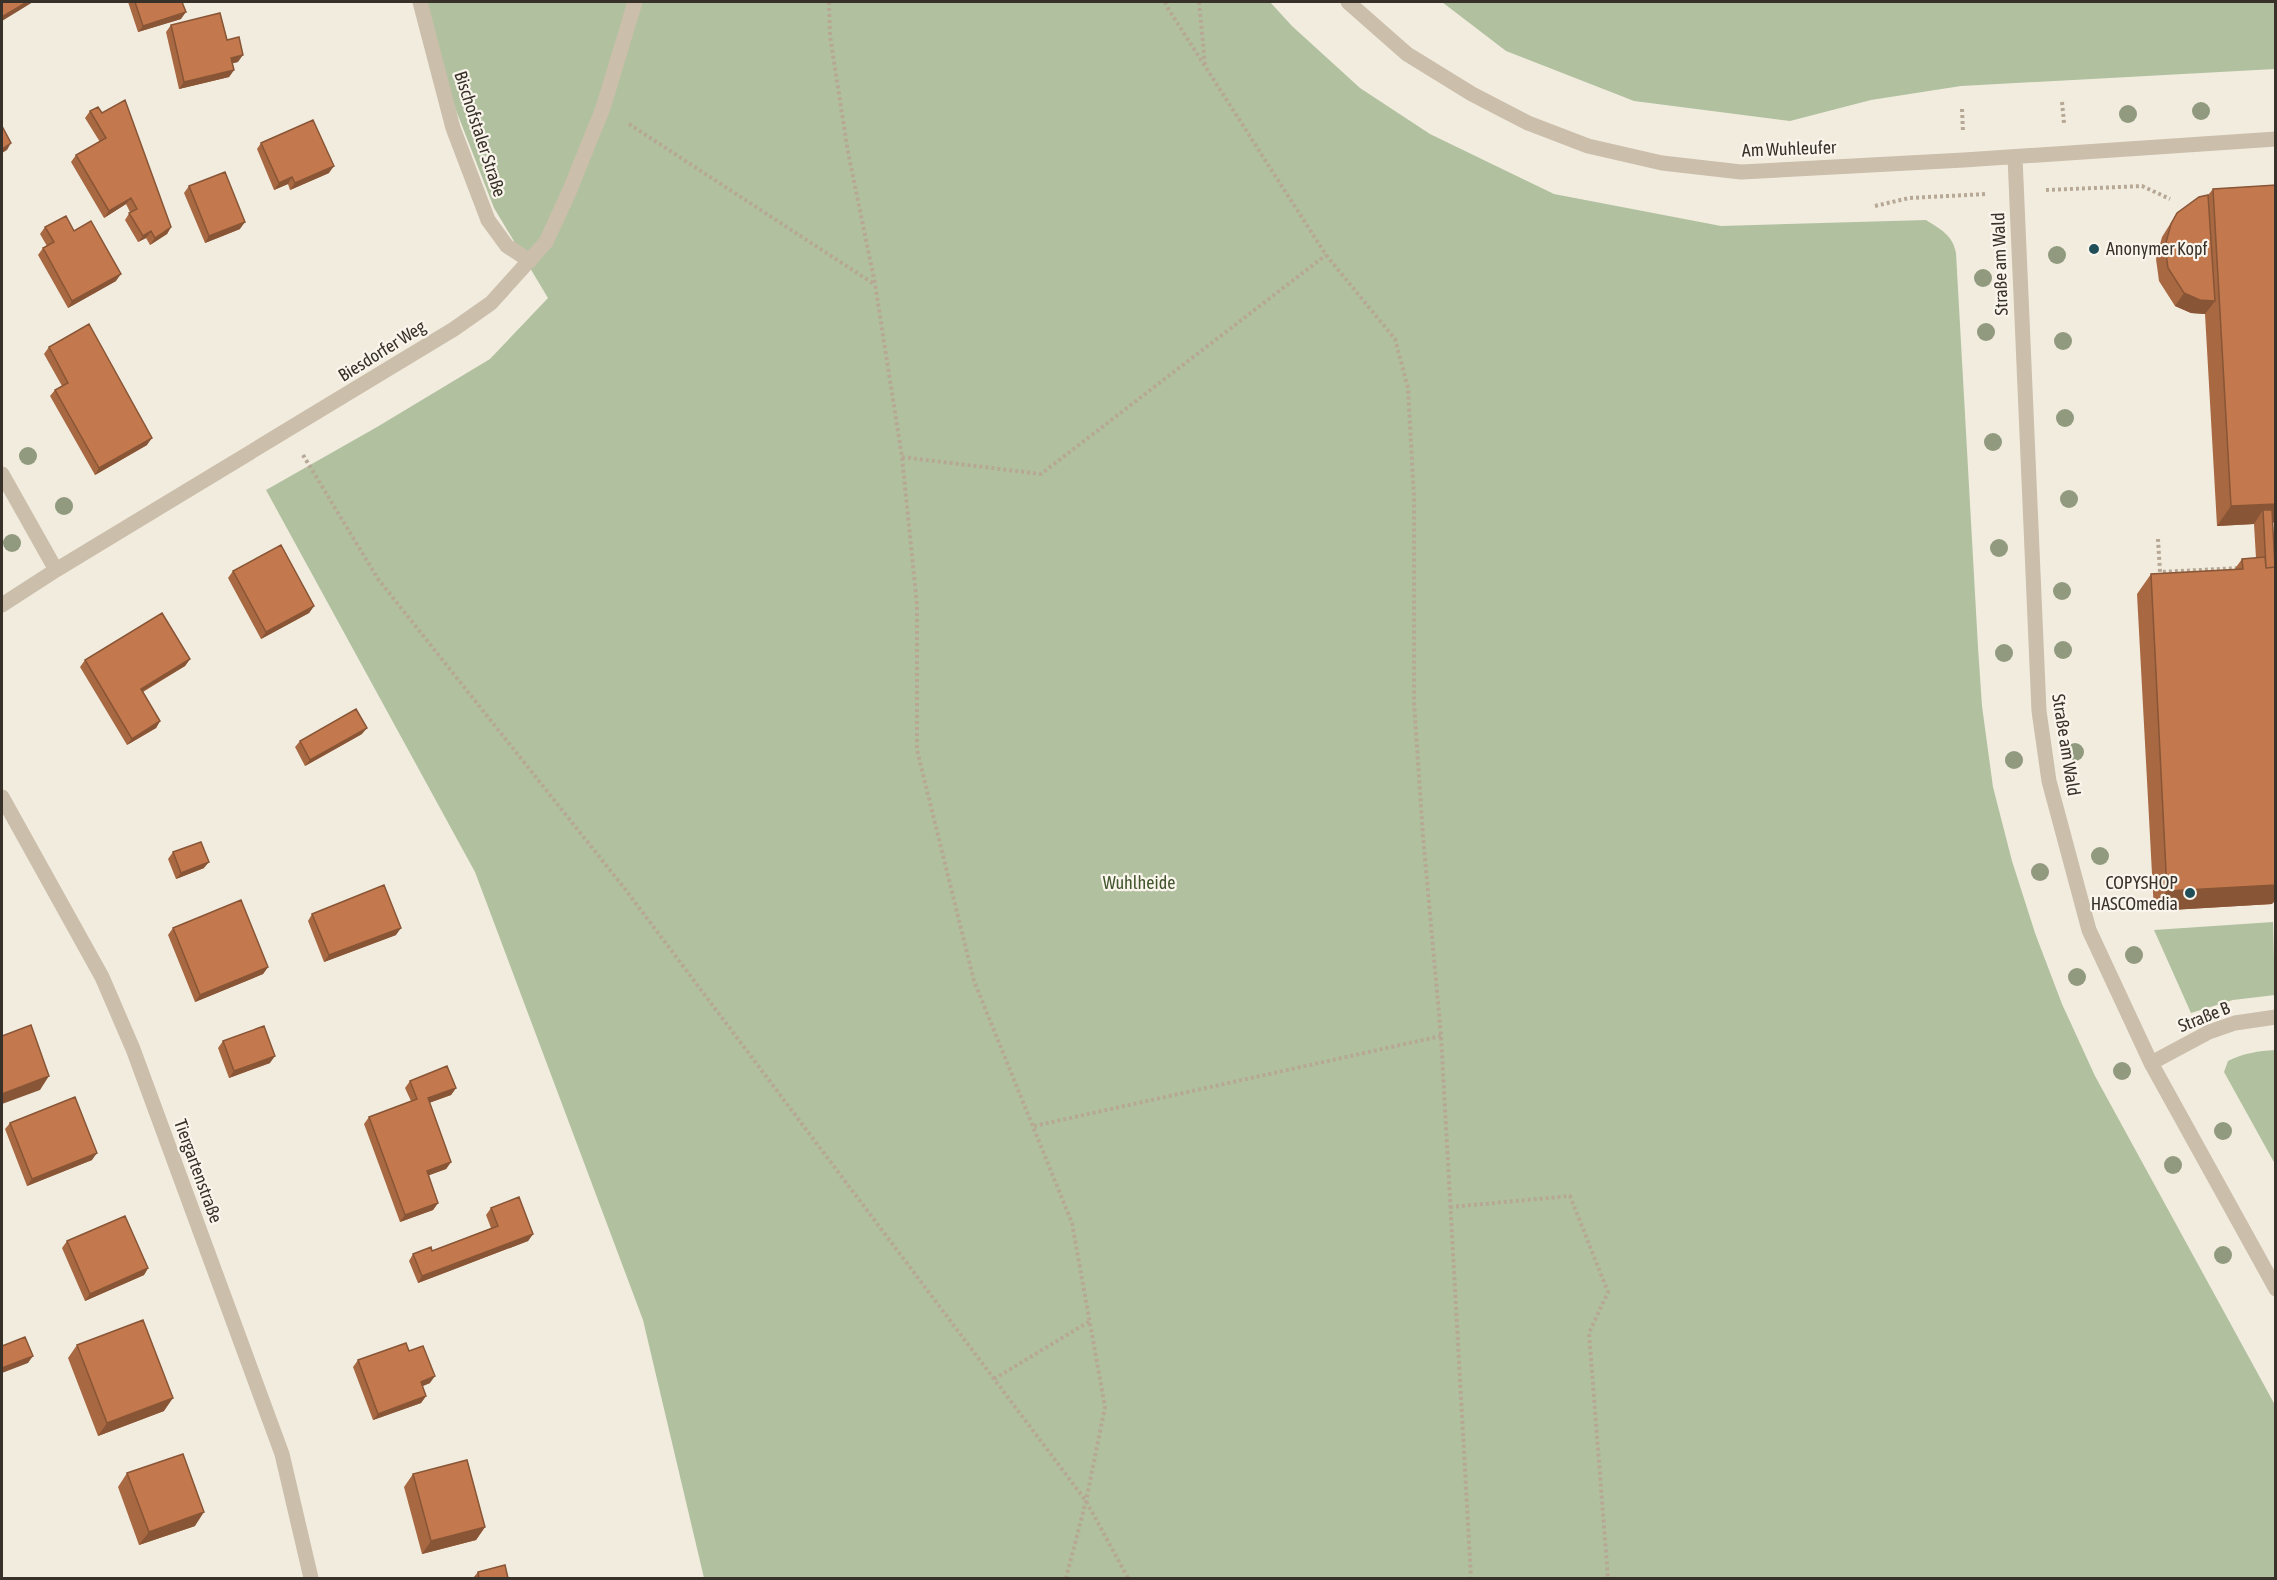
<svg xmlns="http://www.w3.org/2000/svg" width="2277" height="1580" font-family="'Asap Condensed',sans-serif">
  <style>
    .green { fill: #b1c19f }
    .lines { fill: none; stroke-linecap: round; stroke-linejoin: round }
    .path { stroke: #b6a895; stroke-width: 4; stroke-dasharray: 3 3; stroke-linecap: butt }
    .minor { stroke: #cbbeab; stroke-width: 15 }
    .tree { fill: #919a7e }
    .wall { fill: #a86842 }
    .shaded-wall { fill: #885536 }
    .building { fill: #c3794d; stroke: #885536; stroke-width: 1.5 }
    .poi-dot { fill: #204e59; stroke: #faf5ec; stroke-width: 2 }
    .labels { text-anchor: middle; stroke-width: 4.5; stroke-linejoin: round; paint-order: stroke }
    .street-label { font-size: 18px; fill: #38312a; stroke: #faf5ec }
    .poi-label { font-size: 18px; fill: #38312a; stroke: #faf5ec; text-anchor: start }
    .park-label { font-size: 18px; fill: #42562e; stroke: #faf5ec }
  </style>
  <rect width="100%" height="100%" fill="#f2ecdf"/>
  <path class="green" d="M414,2H1270L1292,26L1360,88L1430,134L1554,194L1721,226L1926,220C1940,229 1953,235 1956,253L1978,647L1982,706L1993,787L2012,861L2035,933L2062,1004L2095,1076L2275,1405V1578H704L643,1320L475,872L266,490L377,427L490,359L548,298L494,208Z
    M1442,2H2275V69L1961,86L1871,100L1790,121L1634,101L1506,51Z
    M2273,922L2275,995L2233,1000L2191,1013L2154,930Z
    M2275,1050H2276L2275,1164L2224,1072L2228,1061C2244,1053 2258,1051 2275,1050Z"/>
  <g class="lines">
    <path class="path" d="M829,2L830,36L848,152L875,284L902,457L917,605V750L974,981L1072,1223L1105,1407L1086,1501L1066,1578
      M1165,2L1169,10L1326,255L1395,339L1408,388L1414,498V702L1423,836L1441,1036L1471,1578
      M1199,2L1205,65
      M2062,102L2064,123
      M1962,109L1963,132
      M629,124L874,284
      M2046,190L2142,186L2170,199
      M1875,206L1909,198L1987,194
      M303,455L378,579L625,889L1086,1501L1128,1578
      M902,457L1041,474L1326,255
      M2158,539L2160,572L2240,568
      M1034,1126L1441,1036
      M1450,1207L1570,1196L1608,1292L1589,1333L1608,1578
      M994,1379L1090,1321"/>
    <path class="minor" d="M420,2L453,128L488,220L507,246L530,261
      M1348,2L1407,54L1472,94L1528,123L1588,146L1662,163L1741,172L1964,160L2276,139
      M2015,157L2039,711L2049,781L2089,930L2151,1063L2276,1289
      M2,474L56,570
      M2,605L56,570L454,329L491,303L546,242L569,192L603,108L635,2
      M2,797L102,977L133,1049L282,1454L311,1578
      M2151,1063L2209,1032L2235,1023L2276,1017"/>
  </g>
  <g class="tree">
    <circle cx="2201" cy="111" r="9"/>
    <circle cx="2128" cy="114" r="9"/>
    <circle cx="2057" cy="255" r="9"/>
    <circle cx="1983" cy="278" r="9"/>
    <circle cx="1986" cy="332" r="9"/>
    <circle cx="2063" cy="341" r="9"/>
    <circle cx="2065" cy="418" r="9"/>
    <circle cx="1993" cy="442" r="9"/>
    <circle cx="28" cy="456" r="9"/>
    <circle cx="2069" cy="499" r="9"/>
    <circle cx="64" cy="506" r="9"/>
    <circle cx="12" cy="543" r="9"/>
    <circle cx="1999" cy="548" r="9"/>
    <circle cx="2062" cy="591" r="9"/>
    <circle cx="2063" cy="650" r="9"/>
    <circle cx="2004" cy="653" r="9"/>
    <circle cx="2075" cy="752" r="9"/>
    <circle cx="2014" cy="760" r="9"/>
    <circle cx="2100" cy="856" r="9"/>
    <circle cx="2040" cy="872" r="9"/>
    <circle cx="2134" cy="955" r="9"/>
    <circle cx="2077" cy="977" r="9"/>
    <circle cx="2122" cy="1071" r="9"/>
    <circle cx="2223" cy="1131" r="9"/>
    <circle cx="2173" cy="1165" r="9"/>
    <circle cx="2223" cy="1255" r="9"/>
  </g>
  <path class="wall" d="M128,2H182L181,19L138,32Z
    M171,25L227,40L238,62L232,63L234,70L229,77L179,89L166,32Z
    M90,111L171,227L167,234L150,245L146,238L138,242L125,220L130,212L126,204L104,218L71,162L76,155L100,142L85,118Z
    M261,143L329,173L290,190L288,184L274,190L257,149Z
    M2276,185V522L2272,523V904L2154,911L2137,594L2151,574L2234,570L2242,559L2256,558L2254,524L2217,526L2205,314L2191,313L2175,306L2159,281L2156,259L2162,237L2177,213L2208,195L2213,189Z
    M189,186L240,229L205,243L184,193Z
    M45,227L74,231L116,281L68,308L38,255L43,248L47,246L40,234Z
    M49,347L147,445L95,475L50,396L55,390L62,386L44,354Z
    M233,571L314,606L309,613L261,639L228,578Z
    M190,659L185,666L143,692L160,721L156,728L127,745L80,667L85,660Z
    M362,734L305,766L295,747L300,741Z
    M173,852L204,868L176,879L168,859Z
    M312,914L396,935L324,962L308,921Z
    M173,928L268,967L263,974L195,1002L168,935Z
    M223,1041L270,1063L229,1078L218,1048Z
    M410,1081L456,1088L451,1095L429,1103L451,1162L446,1169L428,1175L438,1203L433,1210L400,1222L364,1124L369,1117L411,1101L405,1088Z
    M10,1123L92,1160L27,1186L5,1129Z
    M491,1208L533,1234L528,1241L418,1283L409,1261L413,1254L432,1251L491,1228L486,1215Z
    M67,1241L148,1268L144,1275L85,1301L62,1248Z
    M77,1345L164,1411L98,1436L68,1358Z
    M409,1351L430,1383L422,1386L426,1396L421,1403L373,1420L353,1367L358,1360Z
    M127,1473L195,1526L139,1545L118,1487Z
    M413,1474L485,1527L476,1540L422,1554L404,1487Z
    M478,1572L508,1578H473Z"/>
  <path class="shaded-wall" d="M27,2H33L2,21V17Z
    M186,12L181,19L138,32L143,26Z
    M243,55L238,62L226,65L231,58Z
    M234,70L229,77L179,89L184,82Z
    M11,143L7,150L2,153V149Z
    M334,166L329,173L290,190L295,183Z
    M292,177L288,184L274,190L279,183Z
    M131,198L126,204L104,218L109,211Z
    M245,222L240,229L205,243L209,236Z
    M171,227L167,234L150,245L155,238Z
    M151,231L146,238L138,242L143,236Z
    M121,274L116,281L68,308L72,301Z
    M2184,293L2215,301L2205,314L2191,313L2175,306Z
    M152,438L147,445L95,475L99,468Z
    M2276,504V522L2264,523L2263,510L2254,524L2217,526L2231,506Z
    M314,606L309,613L261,639L266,632Z
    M190,659L185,666L136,695L141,689Z
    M160,721L156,728L127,745L132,739Z
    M367,728L362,734L305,766L310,760Z
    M209,862L204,868L176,879L181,873Z
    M2276,885V900L2272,904L2154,911L2167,891Z
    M401,928L396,935L324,962L329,955Z
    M268,967L263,974L195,1002L200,995Z
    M275,1056L270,1063L229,1078L234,1071Z
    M49,1076L40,1090L2,1104V1094Z
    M456,1088L451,1095L423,1105L428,1098Z
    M97,1153L92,1160L27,1186L32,1179Z
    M451,1162L446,1169L422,1178L427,1171Z
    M438,1203L433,1210L400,1222L405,1215Z
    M533,1234L528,1241L418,1283L422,1276Z
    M148,1268L144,1275L85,1301L90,1294Z
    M33,1356L28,1363L2,1373V1368Z
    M435,1376L430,1383L416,1389L421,1382Z
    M426,1396L421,1403L373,1420L378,1414Z
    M173,1398L164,1411L98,1436L107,1423Z
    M204,1512L195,1526L139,1545L149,1532Z
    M485,1527L476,1540L422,1554L431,1541Z"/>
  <path class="building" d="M2,2H27L2,17Z
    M135,2H182L186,12L143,26Z
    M220,13L227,40L239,37L243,55L231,58L234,70L184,82L171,25Z
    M125,100L171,227L155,238L151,231L143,236L129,213L137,209L131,198L109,211L76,155L106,138L90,111L98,107L102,113Z
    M313,120L334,166L295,183L292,177L279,183L261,143Z
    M2,126L11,143L2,149Z
    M225,172L245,222L209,236L189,186Z
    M2276,185V504L2231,506L2213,189Z
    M2208,195L2215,301L2200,300L2184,293L2168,268L2165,246L2171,224L2177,213L2199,197Z
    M66,216L74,231L91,221L121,274L72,301L43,248L54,242L45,227Z
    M89,324L152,438L99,468L55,390L68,383L49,347Z
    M2263,510H2272L2275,567L2266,568Z
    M281,545L314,606L266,632L233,571Z
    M2265,557L2266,568L2276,567V666H2275L2276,682V885L2167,891L2151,574L2243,569L2242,559Z
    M162,613L190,659L141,689L160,721L132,739L85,660Z
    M356,709L367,728L310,760L300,741Z
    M201,842L209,862L181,873L173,852Z
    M384,885L401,928L329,955L312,914Z
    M241,900L268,967L200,995L173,928Z
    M31,1025L49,1076L2,1094V1036Z
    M264,1026L275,1056L234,1071L223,1041Z
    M447,1066L456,1088L428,1098L451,1162L427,1171L438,1203L405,1215L369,1117L417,1099L410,1081Z
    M75,1097L97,1153L32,1179L10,1123Z
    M519,1197L533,1234L422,1276L413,1254L431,1247L432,1251L498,1226L491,1208Z
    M125,1216L148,1268L90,1294L67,1241Z
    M143,1320L173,1398L107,1423L77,1345Z
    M25,1337L33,1356L2,1368V1346Z
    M406,1343L409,1351L423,1346L435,1376L421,1382L426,1396L378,1414L358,1360Z
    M183,1454L204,1512L149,1532L127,1473Z
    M467,1460L485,1527L431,1541L413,1474Z
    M505,1565L508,1578H479L478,1572Z"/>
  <g class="poi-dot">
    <circle cx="2094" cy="249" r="6"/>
    <circle cx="2190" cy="893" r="6"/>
  </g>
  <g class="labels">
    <g class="street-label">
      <text transform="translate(480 134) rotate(72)" y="6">Bischofstaler Straße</text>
      <text transform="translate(1789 149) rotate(-2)" y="6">Am Wuhleufer</text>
      <text transform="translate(2000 264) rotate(-92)" y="6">Straße am Wald</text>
      <text transform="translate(382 351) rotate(-32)" y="6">Biesdorfer Weg</text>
      <text transform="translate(2066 745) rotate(81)" y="6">Straße am Wald</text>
      <text transform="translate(2204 1017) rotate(-22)" y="6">Straße B</text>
      <text transform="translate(198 1171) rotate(70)" y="6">Tiergartenstraße</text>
    </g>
    <g class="poi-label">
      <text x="2106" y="255">Anonymer Kopf</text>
      <text x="2178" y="889" text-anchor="end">COPYSHOP<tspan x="2178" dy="21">HASCOmedia</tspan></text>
    </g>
    <g class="park-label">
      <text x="1139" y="889">Wuhlheide</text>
    </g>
  </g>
  <rect width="2277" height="1580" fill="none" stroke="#38312a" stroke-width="6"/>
</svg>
